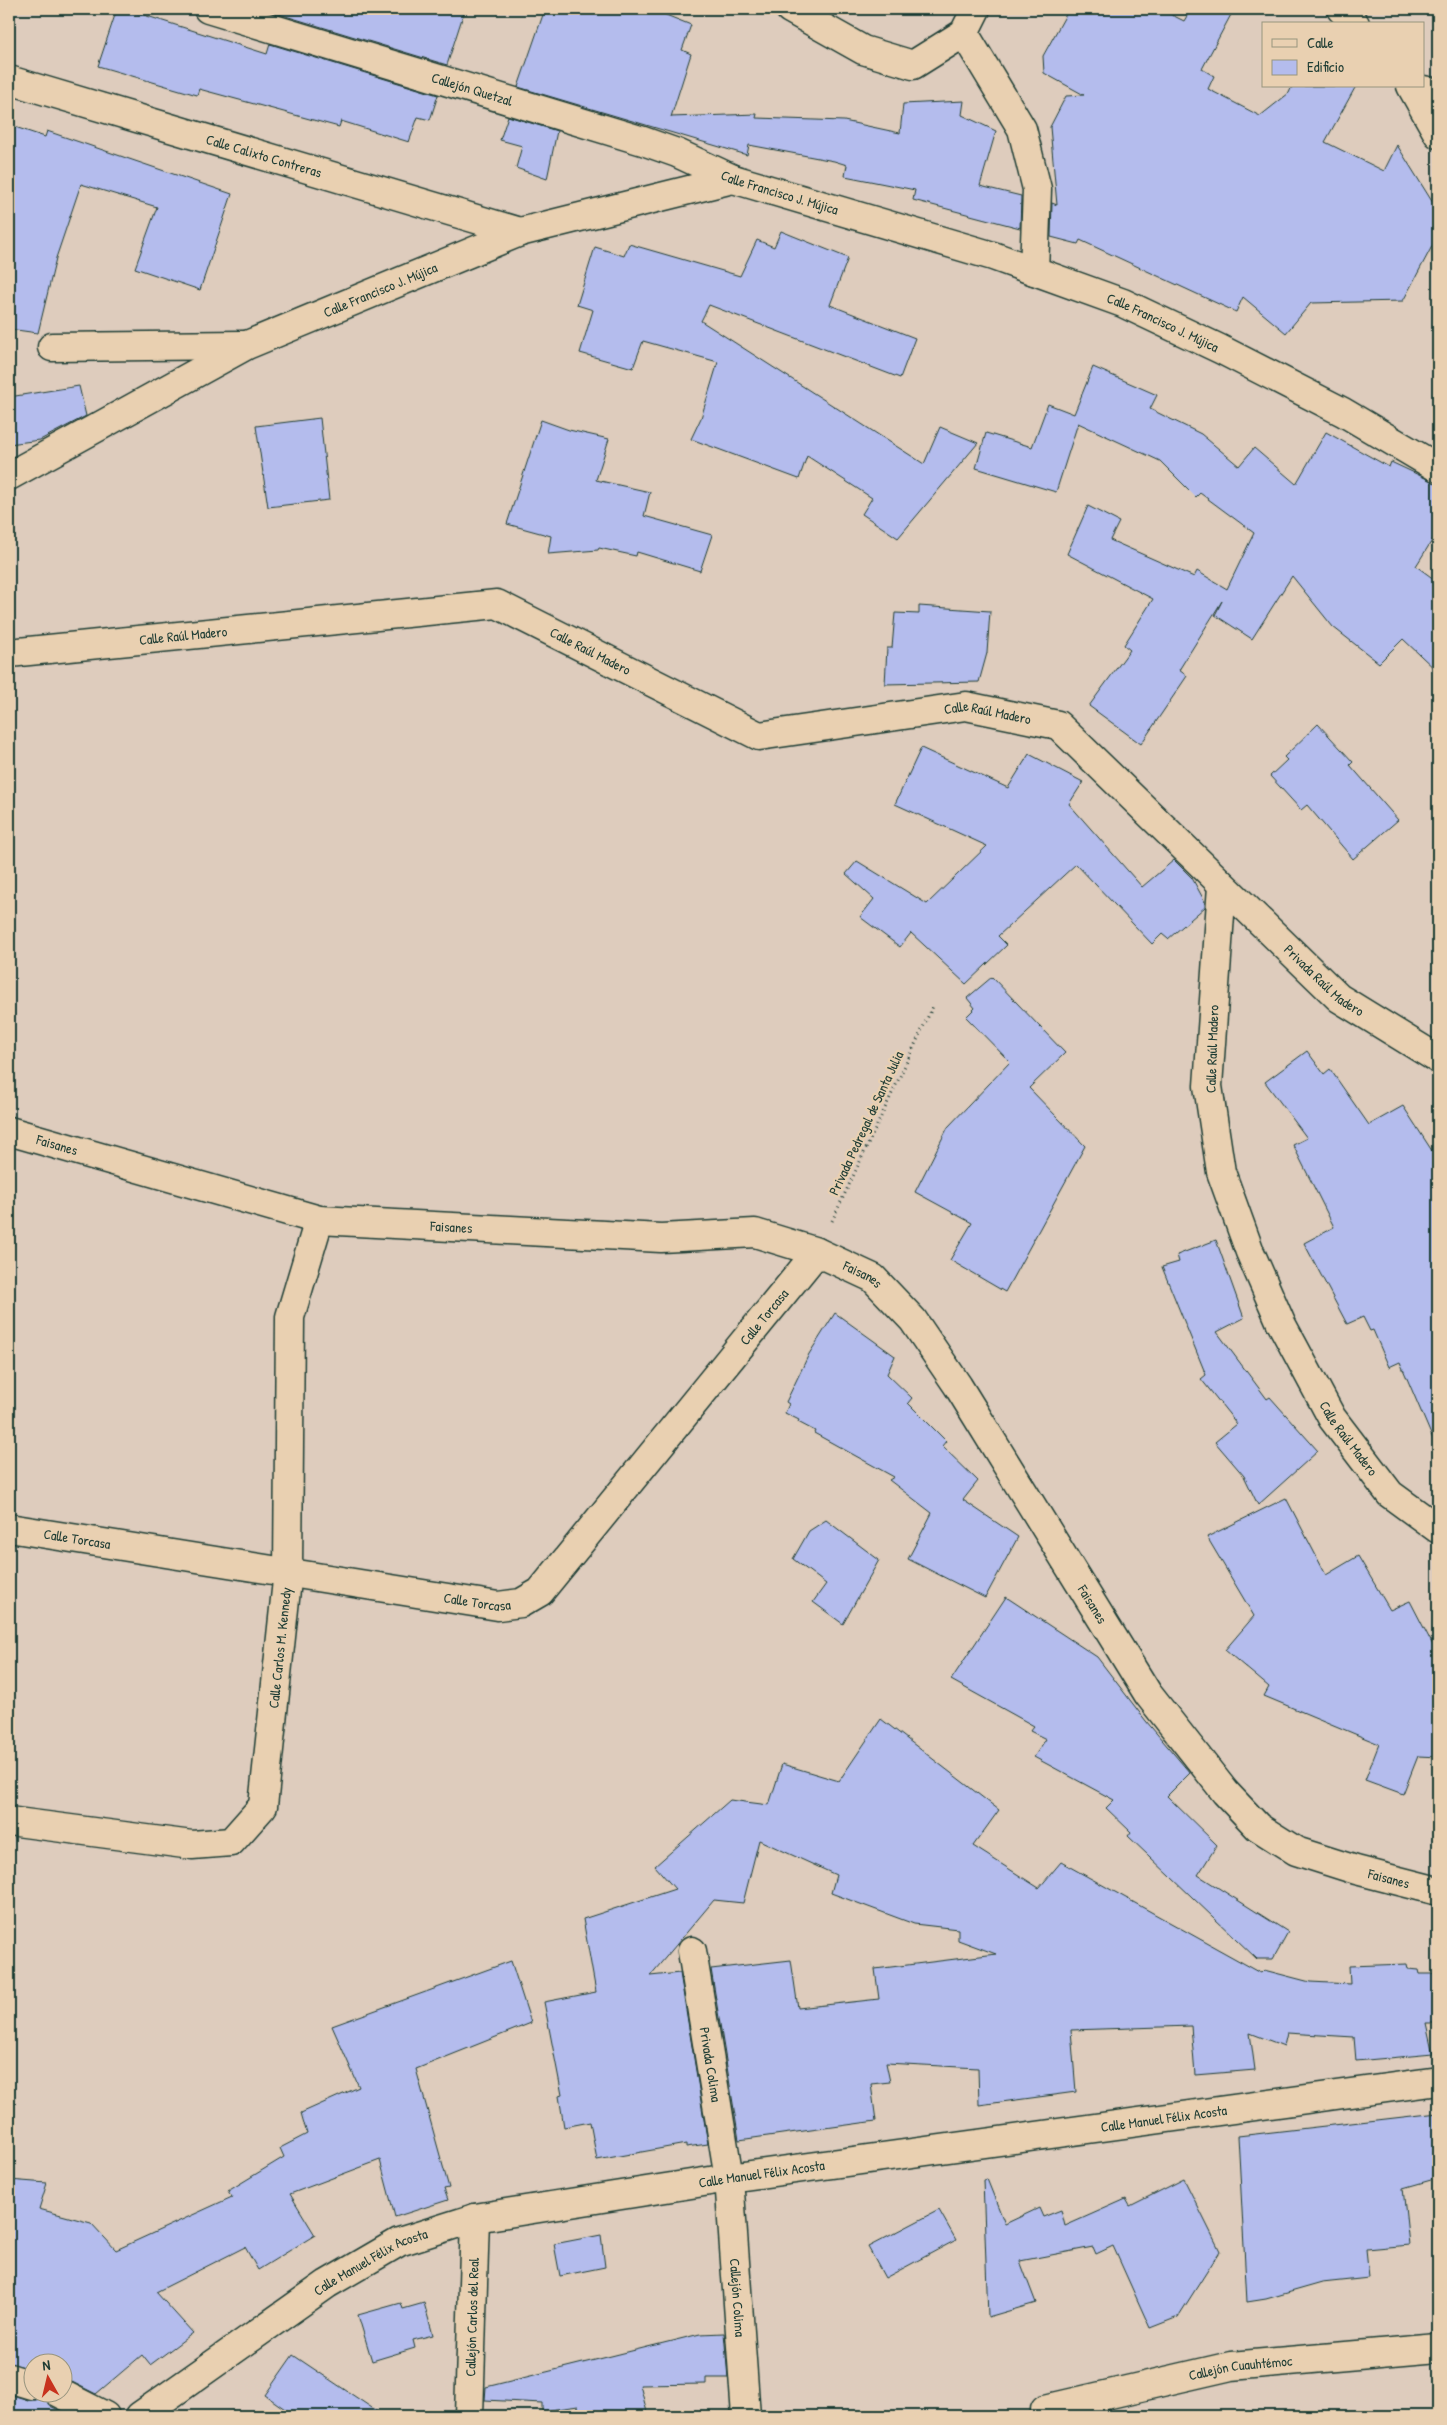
<svg xmlns="http://www.w3.org/2000/svg" width="1447" height="2425" font-family="'Patrick Hand',sans-serif">
  <style>
    .building { fill: #b4bced; stroke: #1f3d34 }
    .lines { fill: none; stroke-linecap: round; stroke-linejoin: round }
    .minor-casing { stroke: #1f3d34; stroke-width: 31 }
    .tertiary-casing { stroke: #1f3d34; stroke-width: 31 }
    .path { stroke: #1f3d34; stroke-width: 3; stroke-dasharray: 1 4; stroke-linecap: butt }
    .minor { stroke: #e9d0b1; stroke-width: 28 }
    .tertiary { stroke: #e9d0b1; stroke-width: 28 }
    .labels { text-anchor: middle; stroke-width: 4.5; stroke-linejoin: round; paint-order: stroke }
    .street-label { font-size: 14px; fill: #1f3d34; stroke: #e9d0b1 }
  </style>
  <rect width="100%" height="100%" fill="#deccbd"/>
  <filter id="ink" filterUnits="userSpaceOnUse"><feTurbulence type="fractalNoise" baseFrequency=".02" numOctaves="2"/><feDisplacementMap in="SourceGraphic" scale="10" xChannelSelector="R" yChannelSelector="G"/><feConvolveMatrix kernelMatrix="1 2 1 2 8 2 1 2 1" color-interpolation-filters="sRGB"/></filter>
  <g filter="url(#ink)">
    <path class="building" d="M117,9H125L267,54L270,44L438,95L430,120L418,117L409,142L341,121L339,127L199,89L197,95L98,66Z
      M280,9H465L447,65L279,14Z
      M545,9H651L691,25L682,50L691,54L671,117L757,114L756,118L844,121L900,133L903,104L964,101L962,115L996,131L980,186L1021,196L1020,228L913,200L915,190L845,176L847,165L834,161L749,145L747,155L518,87Z
      M1069,9H1160L1184,21L1191,9H1234L1202,69L1214,76L1208,89L1260,116L1289,93L1292,86H1356L1325,142L1384,171L1397,145L1438,211V235L1403,301L1311,303L1286,333L1243,297L1236,312L1080,240L1078,244L1051,237L1052,203L1057,205L1050,127L1066,96L1084,95L1044,73L1043,56Z
      M508,116L557,131L547,179L516,168L522,146L500,140Z
      M9,125L45,137L47,131L232,194L200,290L135,268L157,207L81,184L56,258L38,333L9,329Z
      M781,231L848,258L830,305L915,338L900,378L709,305L701,321L924,464L940,427L978,443L898,538L862,514L872,498L807,456L799,479L691,439L701,418L718,362L643,341L633,368L580,353L593,310L577,305L595,247L624,256L629,244L740,276L757,240L774,247Z
      M1093,367L1157,395L1150,409L1201,434L1239,466L1254,448L1296,484L1326,432L1389,467L1391,462L1438,484V531L1416,566L1438,582V672L1403,639L1379,663L1333,627L1292,576L1252,639L1215,615L1222,601L1179,670L1187,676L1141,744L1089,706L1130,650L1124,645L1153,599L1067,554L1088,506L1119,522L1110,540L1194,577L1197,571L1227,589L1254,533L1200,493L1196,497L1160,461L1078,423L1056,492L976,468L986,433L1032,447L1048,404L1074,414Z
      M79,386L86,416L40,440L9,444V397Z
      M320,418L329,500L268,507L256,426Z
      M541,420L569,430L609,439L596,480L650,492L644,516L712,535L700,571L637,552L636,556L599,548L598,550L548,554L551,536L507,524Z
      M919,606L990,611L987,653L979,682L885,684L887,648H892L895,613L919,614Z
      M1318,724L1353,762L1350,765L1398,820L1353,859L1307,805L1301,810L1270,776L1287,760L1284,757Z
      M921,748L1008,788L1029,754L1083,782L1069,804L1142,887L1174,860L1192,878L1205,902V907L1168,939L1162,934L1152,944L1076,864L998,936L1007,945L966,984L911,933L900,947L860,917L874,899L846,874L857,861L927,904L987,846L895,804Z
      M992,977L1065,1053L1029,1088L1085,1146L1005,1292L950,1260L972,1223L915,1192L948,1127L1010,1062L966,1017L975,1008L967,998Z
      M1307,1051L1324,1074L1330,1069L1369,1125L1403,1106L1438,1160V1451L1400,1362L1389,1367L1373,1330L1370,1331L1363,1317L1347,1324L1304,1243L1334,1227L1293,1145L1307,1138L1265,1082Z
      M1216,1240L1244,1318L1217,1332L1267,1399L1270,1397L1318,1451L1258,1505L1244,1476L1215,1442L1237,1424L1201,1379L1206,1375L1162,1267L1179,1262L1177,1255Z
      M835,1313L895,1356L887,1374L912,1398L908,1403L946,1441L942,1446L978,1481L963,1500L1018,1537L985,1598L908,1559L932,1513L889,1480L894,1477L814,1433L815,1431L798,1422L799,1420L785,1413L789,1404L786,1402L809,1354Z
      M1286,1498L1326,1575L1358,1556L1390,1610L1410,1601L1438,1655V1757L1418,1756L1403,1794L1365,1780L1379,1744L1264,1696L1269,1687L1225,1650L1254,1616L1207,1537Z
      M826,1520L879,1560L843,1624L813,1602L826,1584L793,1559L809,1531Z
      M1006,1597L1097,1657L1146,1721L1190,1773L1167,1796L1217,1845L1198,1875L1288,1932L1273,1959H1257L1128,1836L1131,1832L1106,1808L1114,1800L1034,1757L1046,1739L1030,1731L1034,1726L951,1680Z
      M881,1719L999,1810L973,1846L1039,1888L1061,1862L1261,1973L1264,1970L1310,1982L1350,1984L1349,1966L1407,1964L1408,1969L1419,1970L1420,1974H1438V2023H1426L1433,2054L1356,2061L1354,2037L1287,2033L1284,2046L1250,2033L1255,2070L1195,2075L1191,2026L1071,2030L1076,2092L979,2105L978,2068L886,2063L890,2082L871,2084L876,2121L739,2140L711,1969L791,1960L798,2008L879,1999L875,1969L996,1954L958,1940V1929L914,1924L831,1893L836,1875L759,1840L743,1903L714,1900L650,1976L680,1973L708,2144L686,2147V2144L597,2160L590,2122L564,2127L559,2096L562,2095L544,2002L596,1992L583,1919L675,1889L655,1866L730,1800L769,1805L782,1764L839,1781Z
      M511,1961L531,2023L416,2069L449,2188L444,2189L448,2200L395,2217L380,2160L290,2194L315,2235L258,2270L245,2247L156,2292L193,2333L150,2365L142,2355L96,2394L62,2377V2362H32V2369L9,2363V2180L47,2183L39,2209L91,2223L116,2250L232,2197L228,2191L284,2157L280,2148L307,2134L301,2113L359,2087L332,2026Z
      M1438,2113V2178L1403,2188L1409,2245L1366,2249L1369,2278L1322,2283L1266,2299L1247,2302L1238,2136Z
      M987,2179L1005,2224L1039,2208L1043,2217L1061,2210L1065,2226L1126,2199L1130,2206L1184,2179L1220,2251L1178,2317L1150,2328L1113,2246L1096,2254L1093,2247L1020,2261L1036,2303L988,2317L983,2180Z
      M939,2210L956,2240L885,2278L868,2247Z
      M601,2235L605,2267L560,2276L554,2244Z
      M401,2303L403,2309L424,2303L433,2335L413,2340L415,2348L372,2361L358,2315Z
      M724,2333L728,2378H706V2384L640,2385L648,2416H581L578,2406L542,2411V2403L485,2400L486,2387L700,2334Z
      M293,2355L384,2416H295L265,2395Z
      M9,2394L28,2400H36L43,2396L50,2406L69,2415L9,2416Z"/>
    <g class="lines">
      <defs>
        <g id="minor">
          <path id="s1" d="M208,9L643,141L677,153L733,179L993,256L1123,303L1220,349L1343,412L1438,468"/>
          <path d="M790,9L863,50L913,65L964,33L976,9"/>
          <path d="M964,33L1022,129L1037,189L1034,271"/>
          <path id="s2" d="M9,80L520,232"/>
          <path d="M1413,88L1438,93"/>
          <path d="M52,347L243,345"/>
          <path id="s3" d="M9,476L247,345L520,232L733,179"/>
          <path id="s4" d="M9,653L497,604L759,736L966,706L1058,725L1339,998L1438,1059"/>
          <path id="s5" d="M1222,886L1208,1086L1221,1172L1250,1252L1281,1323L1332,1418L1390,1494L1438,1529"/>
          <path id="s6" d="M9,1131L319,1220L661,1238L755,1233L817,1252L873,1278L913,1320L958,1386L1148,1694L1225,1792L1258,1827L1296,1851L1356,1870L1438,1891"/>
          <path id="s7" d="M9,1528L498,1606L521,1603L540,1592L817,1252"/>
          <path id="s8" d="M9,1821L192,1845L231,1842L263,1806L288,1571L290,1317L319,1220"/>
          <path id="s9" d="M692,1951L729,2178L746,2416"/>
          <path d="M9,2378L32,2385"/>
          <path d="M58,2392L105,2416"/>
          <path id="s10" d="M1045,2409L1231,2366L1438,2348"/>
          <path id="s11" d="M140,2416L327,2284L399,2242L475,2218L729,2178L1438,2081"/>
          <path id="s12" d="M469,2416L475,2218"/>
        </g>
        <path id="tertiary" d="M1341,9L1355,24
          M1411,86L1438,134"/>
      </defs>
      <use href="#minor" class="minor-casing"/>
      <use href="#tertiary" class="tertiary-casing"/>
      <path class="path" d="M832,1221L934,1004"/>
      <use href="#minor" class="minor"/>
      <use href="#tertiary" class="tertiary"/>
    </g>
  </g>
  <g class="labels">
    <g class="street-label">
      <text dy="5" stroke="none"><textPath href="#s1" startOffset="276">Callejón Quetzal</textPath></text>
      <text dy="5" stroke="none"><textPath href="#s2" startOffset="266">Calle Calixto Contreras</textPath></text>
      <text dy="5" stroke="none"><textPath href="#s1" startOffset="601">Calle Francisco J. Mújica</textPath></text>
      <text dy="5" stroke="none"><textPath href="#s3" startOffset="416">Calle Francisco J. Mújica</textPath></text>
      <text dy="5" stroke="none"><textPath href="#s1" startOffset="1006">Calle Francisco J. Mújica</textPath></text>
      <text dy="5" stroke="none"><textPath href="#s4" startOffset="175">Calle Raúl Madero</textPath></text>
      <text dy="5" stroke="none"><textPath href="#s4" startOffset="595">Calle Raúl Madero</textPath></text>
      <text dy="5" stroke="none"><textPath href="#s4" startOffset="1015">Calle Raúl Madero</textPath></text>
      <text dy="5" stroke="none"><textPath href="#s4" startOffset="1456">Privada Raúl Madero</textPath></text>
      <text transform="translate(1212 1049) rotate(-88)" y="5">Calle Raúl Madero</text>
      <text transform="translate(866 1123) rotate(-65)" y="5">Privada Pedregal de Santa Julia</text>
      <text dy="5" stroke="none"><textPath href="#s6" startOffset="50">Faisanes</textPath></text>
      <text dy="5" stroke="none"><textPath href="#s6" startOffset="455">Faisanes</textPath></text>
      <text dy="5" stroke="none"><textPath href="#s6" startOffset="875">Faisanes</textPath></text>
      <text dy="5" stroke="none"><textPath href="#s7" startOffset="895">Calle Torcasa</textPath></text>
      <text dy="5" stroke="none"><textPath href="#s5" startOffset="584">Calle Raúl Madero</textPath></text>
      <text dy="5" stroke="none"><textPath href="#s7" startOffset="69">Calle Torcasa</textPath></text>
      <text dy="5" stroke="none"><textPath href="#s7" startOffset="474">Calle Torcasa</textPath></text>
      <text dy="5" stroke="none"><textPath href="#s6" startOffset="1280">Faisanes</textPath></text>
      <text dy="5" stroke="none"><textPath href="#s8" startOffset="431">Calle Carlos M. Kennedy</textPath></text>
      <text dy="5" stroke="none"><textPath href="#s6" startOffset="1700">Faisanes</textPath></text>
      <text dy="5" stroke="none"><textPath href="#s9" startOffset="115">Privada Colima</textPath></text>
      <text dy="5" stroke="none"><textPath href="#s11" startOffset="1088">Calle Manuel Félix Acosta</textPath></text>
      <text dy="5" stroke="none"><textPath href="#s11" startOffset="682">Calle Manuel Félix Acosta</textPath></text>
      <text dy="5" stroke="none"><textPath href="#s11" startOffset="278">Calle Manuel Félix Acosta</textPath></text>
      <text dy="5" stroke="none"><textPath href="#s9" startOffset="350">Callejón Colima</textPath></text>
      <text dy="5" stroke="none"><textPath href="#s12" startOffset="99">Callejón Carlos del Real</textPath></text>
      <text dy="5" stroke="none"><textPath href="#s10" startOffset="200">Callejón Cuauhtémoc</textPath></text>
    </g>
  </g>
  <rect width="1447" height="2425" fill="none" stroke="#e9d0b1" stroke-width="30"/>
  <rect x="15" y="15" width="1417" height="2395" fill="none" stroke="#1f3d34" stroke-width="2" filter="url(#ink)"/>
  <rect x="1262" y="22" width="162" height="65" fill="#e9d0b1" stroke="#98957f"/>
  <rect x="1272" y="39" width="25" height="8" fill="#e9d0b1" stroke="#98957f"/>
  <text x="1307" y="48" font-size="15" fill="#1f3d34">Calle</text>
  <rect x="1272" y="60" width="25" height="15" fill="#b4bced" stroke="#98957f"/>
  <text x="1307" y="72" font-size="15" fill="#1f3d34">Edificio</text>
  <g transform="translate(48 2378) rotate(352)"><circle r="24" fill="#e9d0b1" stroke="#98957f"/>
  <path d="M0-4L9 19L0 12L-9 19Z" fill="#c8321e"/>
  <text y="-8" font-size="14" font-weight="bold" text-anchor="middle" fill="#1f3d34">N</text>
  </g>
</svg>
